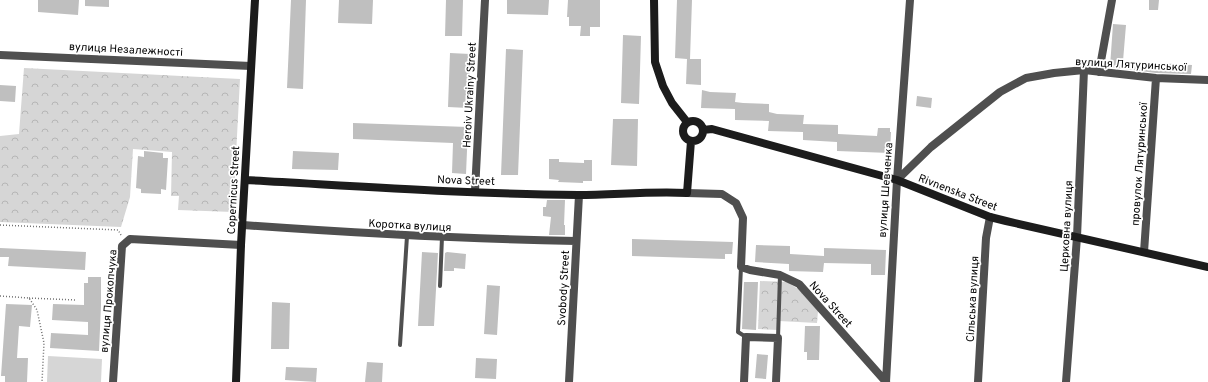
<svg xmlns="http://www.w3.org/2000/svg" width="1208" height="382" font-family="Overpass,sans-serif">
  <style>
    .green { fill: #d6d6d6 }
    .forest { fill: url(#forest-crowns) }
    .building { fill: #bfbfbf }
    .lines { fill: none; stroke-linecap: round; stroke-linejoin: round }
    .path { stroke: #717171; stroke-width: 1.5; stroke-dasharray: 1 2; stroke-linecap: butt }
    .lane { stroke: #4f4f4f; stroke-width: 4 }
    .street { stroke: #4f4f4f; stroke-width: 8 }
    .secondary { stroke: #1c1c1c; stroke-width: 8 }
    .labels { text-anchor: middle; stroke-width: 3.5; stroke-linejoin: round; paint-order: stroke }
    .street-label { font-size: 11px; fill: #000; stroke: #fff }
  </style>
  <defs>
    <pattern id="forest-crowns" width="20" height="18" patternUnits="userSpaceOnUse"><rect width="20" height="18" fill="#d6d6d6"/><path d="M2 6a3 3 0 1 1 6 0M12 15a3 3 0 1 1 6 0" fill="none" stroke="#b6b6b6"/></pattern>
  </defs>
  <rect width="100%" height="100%" fill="#fff"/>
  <path class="green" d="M48,356L102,359L101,382H47Z"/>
  <path class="forest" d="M24,68L240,79L233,212L178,210L179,196H171L172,152L133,149L130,197L121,227L0,222V136L19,134Z
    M760,281L787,282L798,289L818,311L817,323L779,321L778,330L758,329Z"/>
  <path class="building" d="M38,0H79L78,15L38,12Z
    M85,0H109V7L85,6Z
    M291,0H306L303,89L287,88Z
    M339,0H373L372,24L338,23Z
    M446,0H463L462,36H445Z
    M507,0H549L548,15L507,14Z
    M568,0H600V27H590V36H580L581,26H569V17H567Z
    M677,0H692L690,59H701V85L686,84L687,59L675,58Z
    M1149,0H1159L1158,10H1149Z
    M1113,24L1126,25L1123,61L1192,65L1191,74L1156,73L1110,67Z
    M623,35L641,36L639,104L621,103Z
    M506,49L523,50L518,175H501Z
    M450,53L470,54L468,108L448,107Z
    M0,85L16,86L15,102L0,101Z
    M702,90L710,92L736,93L735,102L743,103L769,104V112L777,114L804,115L803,124L838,125V134L877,136L878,128H890V132H891L890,153L837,151V142L803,140V132L768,131L769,121L735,120V109L701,108Z
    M917,96L932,98L931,108L916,106Z
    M613,119H638L637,166L611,165Z
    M353,123L468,127L466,174L452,173L453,143L353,139Z
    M144,151L163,153V158H168L166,190L161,189V194L141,193V189L136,188L138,156L144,157Z
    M293,151L339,153L338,170L292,169Z
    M549,159H559V162L584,163V160H592V181H583V183L558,182L559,180L549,179Z
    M547,200H565L564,225H565V235H549L551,217L543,216V207H546Z
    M632,239L733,242L732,254H725V259L632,256Z
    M756,245L790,246V254L824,256V248L886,250L885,275H871V264L824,263L823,272L789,271V264L755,262Z
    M0,248L86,252L85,270L8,266L9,257H0Z
    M422,252L438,253L434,326H418Z
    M447,252L466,254L465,269L454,268V271H444L445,253Z
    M88,277H101V306L99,351L50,348L51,333L88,335V322L52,320L53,304L84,305V283H88Z
    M744,282H758L756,330L742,329Z
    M487,285L500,286L497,335L484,334Z
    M272,302L290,303L289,349H271Z
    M6,304L32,305L30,327L19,326L17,358H28L27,382H5V376H1Z
    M805,326H820L819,360H807V352H804Z
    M757,354L768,355L766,379L755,378Z
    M476,358L497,359L496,379L475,378Z
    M367,362L383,363L382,382H365Z
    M286,367L317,368L316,382L285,380Z"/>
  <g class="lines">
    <path class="path" d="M0,225L118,230L121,235
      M0,296L29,298L37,310L44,343L42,382
      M29,298L75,300"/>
    <path class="lane" d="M741,267L738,332L746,337
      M440,286L442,237
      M778,338L780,275
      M400,345L407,236"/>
    <path class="street" d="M0,55L251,66
      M1099,72L1112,0
      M897,180L931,147L1000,92L1026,78L1054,73L1084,70L1156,78L1208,80
      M475,191L485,0
      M687,193L722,194L736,203L743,218L741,267L750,270L780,275L799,284L886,382
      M243,225C354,233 465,239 576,241
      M1144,252L1156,78
      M113,382L122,246L130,239L241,245
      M569,382L579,195
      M744,382L746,337L778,338L776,382
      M886,382L897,180L910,0
      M978,382L986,238L990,217
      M1066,382L1077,237L1084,70"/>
    <path class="secondary" d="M654,0L655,62L663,86L672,103L687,122
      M683 131a10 10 0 1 1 20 0a10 10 0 1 1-20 0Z
      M703,130L712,129L897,180L990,217L1006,221L1208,267
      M245,180C356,186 467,194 578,195C614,195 650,191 687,193L691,141
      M236,382L241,245L255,0"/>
  </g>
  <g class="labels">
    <g class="street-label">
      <text transform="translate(126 49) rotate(3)" y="4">вулиця Незалежності</text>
      <text transform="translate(1131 64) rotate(3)" y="4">вулиця Лятуринської</text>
      <text transform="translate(469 95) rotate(-87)" y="4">Heroiv Ukrainy Street</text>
      <text transform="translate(1139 164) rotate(-86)" y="4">провулок Лятуринської</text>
      <text transform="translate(466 180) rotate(2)" y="4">Nova Street</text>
      <text transform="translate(233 190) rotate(-87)" y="4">Copernicus Street</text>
      <text transform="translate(885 190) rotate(-86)" y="4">вулиця Шевченка</text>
      <text transform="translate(958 192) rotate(21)" y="4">Rivnenska Street</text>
      <text transform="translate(410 225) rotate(3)" y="4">Коротка вулиця</text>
      <text transform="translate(1066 226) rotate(-87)" y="4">Церковна вулиця</text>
      <text transform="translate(563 288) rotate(-87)" y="4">Svobody Street</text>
      <text transform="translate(972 299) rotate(-87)" y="4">Сільська вулиця</text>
      <text transform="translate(108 301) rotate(-85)" y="4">вулиця Прокопчука</text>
      <text transform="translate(831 304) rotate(48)" y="4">Nova Street</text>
    </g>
  </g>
</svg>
